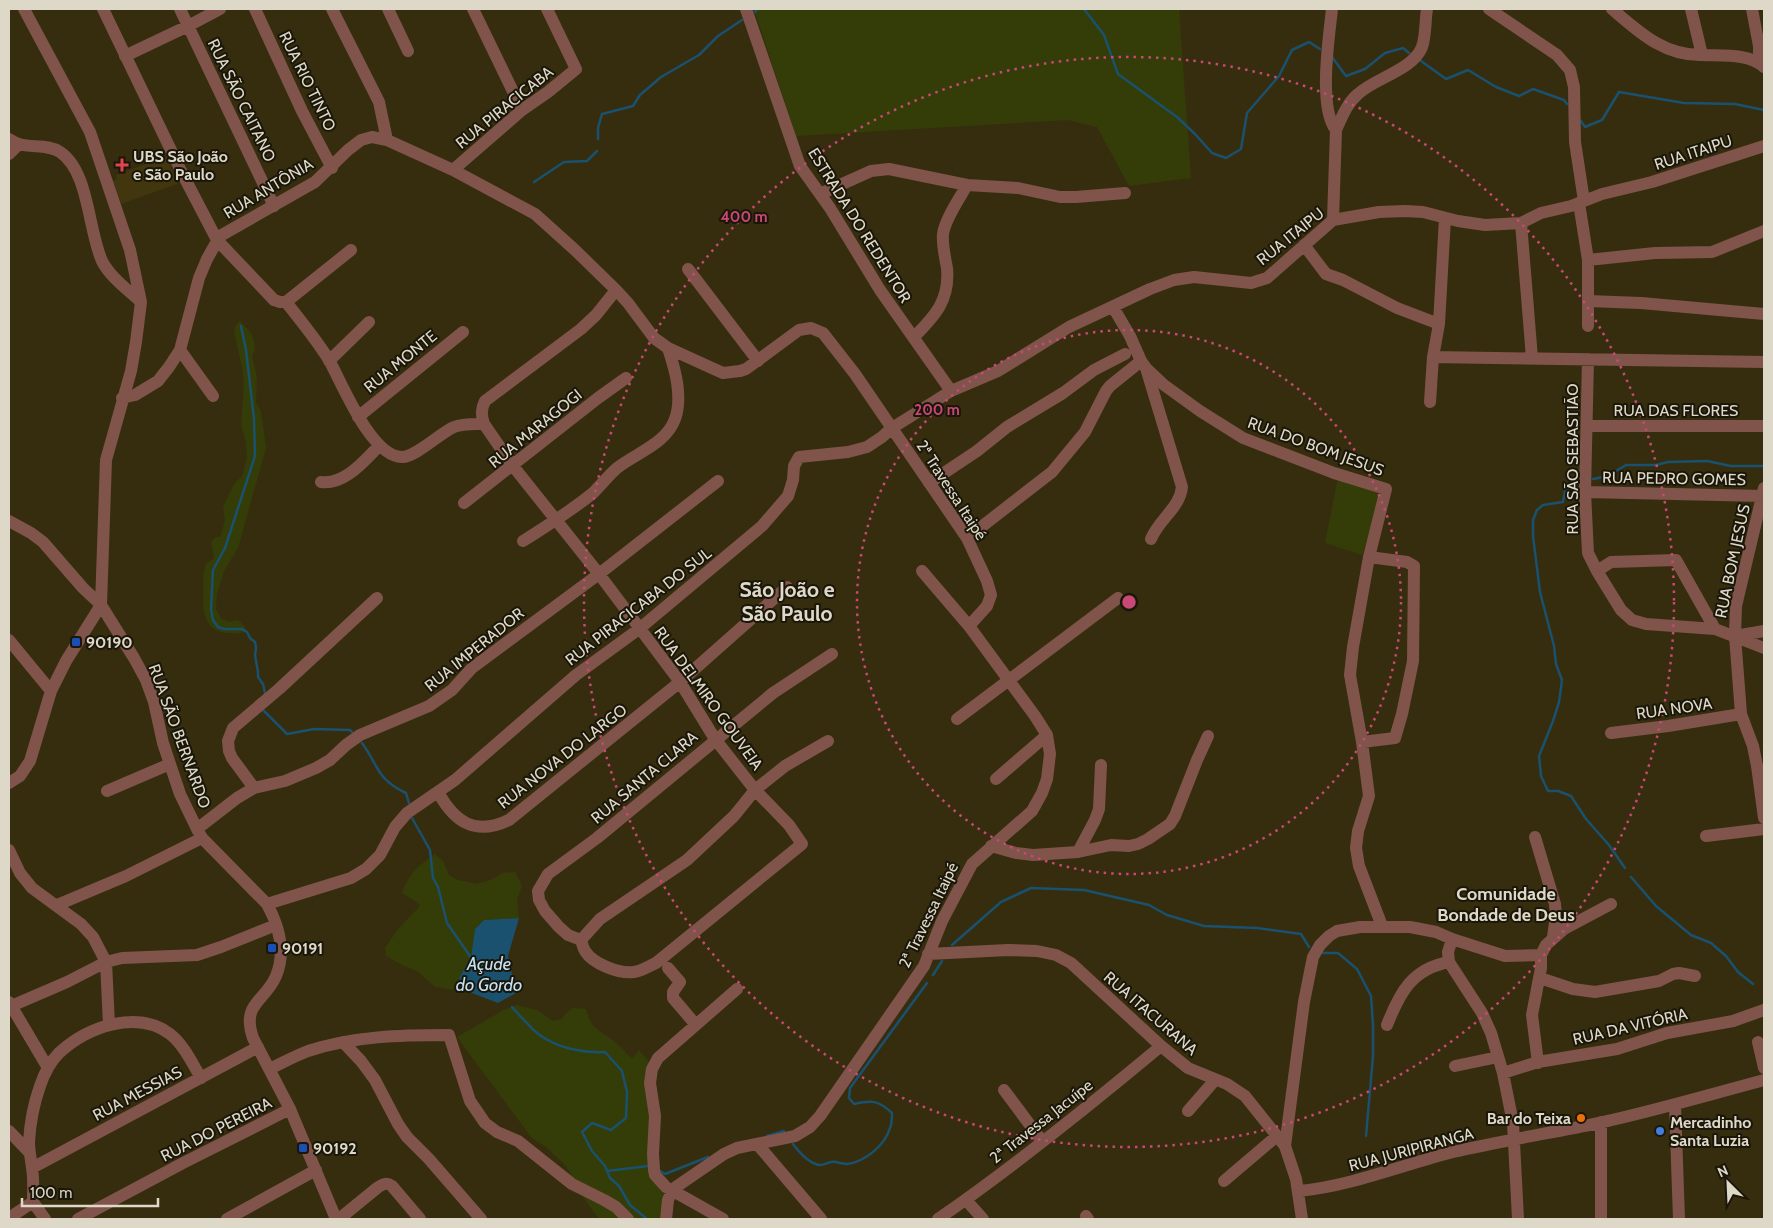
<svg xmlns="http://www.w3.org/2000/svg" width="1773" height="1228" font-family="Cabin,sans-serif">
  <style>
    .built { fill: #42360f }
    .green { fill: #343d08 }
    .water { fill: #19516f }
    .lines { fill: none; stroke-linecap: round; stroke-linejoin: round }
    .stream { stroke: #19516f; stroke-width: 2.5 }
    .minor { stroke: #80544b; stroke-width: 12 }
    .ring { fill: none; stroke: #c94876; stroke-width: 2.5; stroke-dasharray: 2.5 5 }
    .health-dot { fill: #e0444e; stroke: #1a1609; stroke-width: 2 }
    .transit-dot { fill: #1a4fb4; stroke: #1a1609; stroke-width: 2 }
    .food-dot { fill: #e8710a; stroke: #1a1609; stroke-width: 2 }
    .shop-dot { fill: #3f7fe0; stroke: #1a1609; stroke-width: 2 }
    .labels { text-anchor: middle; stroke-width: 4; stroke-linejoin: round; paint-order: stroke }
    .street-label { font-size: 16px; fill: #ddd8c7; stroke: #1a1609 }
    .poi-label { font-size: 16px; font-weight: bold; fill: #ddd8c7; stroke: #1a1609; text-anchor: start }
    .neighbourhood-label { font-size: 18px; font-weight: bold; fill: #ddd8c7; stroke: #1a1609 }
    .water-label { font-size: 18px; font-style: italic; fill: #c3e2f6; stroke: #1a1609 }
    .district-label { font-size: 21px; font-weight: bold; fill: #ddd8c7; stroke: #1a1609 }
    .centre { fill: #c94876; stroke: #1a1609; stroke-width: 2.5 }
    .ring-label { font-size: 15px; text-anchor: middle; font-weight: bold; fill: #c94876; stroke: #1a1609; stroke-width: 4; stroke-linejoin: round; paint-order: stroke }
  </style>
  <rect width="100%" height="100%" fill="#362d0f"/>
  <path class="built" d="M167,156L177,184L121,204L113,181L117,179L116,175Z"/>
  <path class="green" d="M754,9H1179L1191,178L1129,186L1097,127L1068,120L796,136Z
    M240,321L251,333L254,341L255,348L252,357L257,377L256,403L261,411L266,448L238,548L224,571L217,594L216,609L221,618L228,622L238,620L245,627L247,632C215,637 203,628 203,596C203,585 203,575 205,565L214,558L211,542L215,537H220L225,521L223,507L234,484L243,475L247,456L246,442L241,426L244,382L242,367L234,332L236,325Z
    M1338,477L1384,490L1362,555L1325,543Z
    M435,854L443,861L449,875L458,880L476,884L493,879L502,873L515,872L522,886L517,900L519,918L484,920L475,929L471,957L459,978L472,993L435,987L417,971L402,965L386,956L385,948L398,929L420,906L418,903L402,893C410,872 417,867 435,854Z
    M517,1005L537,1010L553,1021L562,1019L565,1014L573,1008L586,1009C592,1029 596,1028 611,1039C619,1044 625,1052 632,1059L639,1050L650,1063L662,1188L665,1195L659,1219H599L585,1200L566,1166L546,1147L531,1137L457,1037L504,1010Z"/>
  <path class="water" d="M519,918L508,956L516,993L498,1003L472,993L459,978L471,957L475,929L484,920Z"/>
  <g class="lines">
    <path class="stream" d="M1084,9L1104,35L1118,74L1177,117L1195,134L1212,153L1226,158L1241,149L1247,113L1279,76L1292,50L1309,42L1320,49
      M755,12L757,9
      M1332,57L1346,76L1365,69L1385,53L1403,48L1409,53
      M1421,61L1446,79L1468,70L1496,87L1519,96L1533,89L1564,100L1567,104
      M1580,120L1585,127L1602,120L1619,92L1684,103L1735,104L1764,110
      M598,139V128L602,114L633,106L640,95L661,77L699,55L718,36L742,20
      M534,182L564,162L587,161L597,151
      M241,326L246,350L254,419L255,456L225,548L213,570L211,609L213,620L218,627L224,629H242L247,632L250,638L255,642L256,648L255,655L258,672V677L263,684L265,693
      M1593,479L1608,476L1626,465H1656L1668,462L1707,461L1731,466H1763
      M1578,483L1565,491L1563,502L1543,505L1537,510L1533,520V536L1540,592L1554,646L1556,664L1562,680L1559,702L1553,721L1539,756L1541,776L1548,791H1558L1571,796L1586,819L1609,845L1625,868
      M264,711L287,734L314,729L350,730L352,732
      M362,743C379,766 376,779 406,793L409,803
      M412,818L430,850L433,878L438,887L447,923L472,959
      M1631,877L1656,906L1691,935L1711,943L1726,956L1738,972L1753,984
      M952,945L1001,902L1031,888L1084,890L1149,905L1167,915L1204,926L1257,928L1301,934L1309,947
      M1323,953H1338L1357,969L1371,996L1373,1024V1056L1366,1136
      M933,975L942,961
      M512,1007C520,1016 528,1025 537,1033C556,1048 582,1053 605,1052L622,1071L627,1092L626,1118L611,1130L592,1123L582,1132L592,1151L605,1166L610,1178L619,1186L630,1205L647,1219
      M767,1136L784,1131
      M793,1144C799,1152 809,1164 820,1165C824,1165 827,1163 831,1162C836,1161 842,1164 847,1164C865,1162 885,1145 890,1128C892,1124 892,1118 892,1113C878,1100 872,1100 854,1104L849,1098L850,1088L927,983
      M607,1171L648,1166
      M660,1171L665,1174L708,1157"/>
    <path class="minor" d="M103,9L181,171L217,240L274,300L280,302H286C301,321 316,339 329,360C342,383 371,457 402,457C416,457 440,433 454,427C464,423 474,424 484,424
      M180,9L274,206
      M255,9L302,111L332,168
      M332,9L379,102L387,140
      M388,9L408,51
      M473,9L522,110
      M746,9L800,166L830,208L880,290L951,391
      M1332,9C1329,37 1318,108 1336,130L1333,220
      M1489,9L1557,55L1570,70L1574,87L1575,142L1584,201
      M1612,9C1639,32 1664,56 1702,55
      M1691,9L1702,55C1721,56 1749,53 1764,67
      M1752,9L1759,46V62
      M125,56L188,26L220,9
      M1336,130C1342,117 1347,103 1358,94C1375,78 1413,70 1422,47C1426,36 1425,21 1427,9
      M9,139C12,141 16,143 19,144C32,148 48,144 60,152C89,171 88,230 102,261C110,277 128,290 141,302
      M9,154L19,144
      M453,170L522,110L548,92L576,69L547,9
      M820,194L871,171L889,169L967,185L1018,188L1060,197H1076L1125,193
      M1579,203L1588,260V326
      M1521,223L1532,358
      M1304,245L1326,274L1343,280L1397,308L1439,324
      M1588,260L1655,253L1712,252L1764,231
      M688,269L758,361
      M616,290L596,315L581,329L485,401C481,409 481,415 484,424L513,466L599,574L680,682L715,739L755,790L789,825L802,844L656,963C649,966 642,971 634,972C619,974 593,964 585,951C583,948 582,943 581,940L600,919L687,860L734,816L755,790L785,766L828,741
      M1588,301L1641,303L1764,314
      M286,302L351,250
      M914,337C935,316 950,300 947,268C945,257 942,245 943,234C945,219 960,198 967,185
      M180,350L213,396
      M1433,357L1764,362
      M1588,359L1585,492L1588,553L1597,571L1621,610L1632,620L1646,624L1715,629L1764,648
      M329,361L369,322
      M1141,361L1146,368L1164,385L1200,411L1243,438L1334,473L1386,489L1369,557L1353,647L1350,675L1362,742L1369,796L1358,831L1356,848L1359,866L1382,926
      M1146,368L1182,487C1180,508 1159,519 1151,539
      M122,398L135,395L158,381L169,367L180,350L199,278L207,259L220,236L315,182L348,150L361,140L372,137L387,140L453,170L535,214L575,250L616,290L628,303L654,338L668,348L714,369L723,373L740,371L746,369L799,330L811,328L823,333L855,374L967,538L987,581L991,595L987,606L969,626L1035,716L1047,735L1050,754L1047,779L1042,793L1032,811L972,864L942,921L924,966L820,1116L810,1127L795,1136L737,1148L724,1154L673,1189
      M1430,402L1433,357L1439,324L1445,218
      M358,417L463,332
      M1588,426H1764
      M321,482C345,485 364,461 379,446
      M929,483L977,451L1007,427L1063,393L1094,370L1125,354
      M1764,488L1736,606L1735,636L1741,714L1753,746L1757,766L1764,818
      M1585,492L1763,496
      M464,503L598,398L626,378
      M9,521L31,533L43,542L83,588L101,605L134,658L146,680L154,702L163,743L180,794L197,829L202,838L267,904C279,926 286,952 276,976C265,1002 241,1003 253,1038L290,1109L336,1219
      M967,538L1052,472L1085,432L1106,391L1110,386L1141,361L1130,336L1113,307
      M523,541C547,526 571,511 593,493C601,485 608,476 617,468C636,453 666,444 675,419C683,397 675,369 668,348
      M922,571L969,626
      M1597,571L1611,562L1676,560L1715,629
      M1735,636L1764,631
      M9,640L51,691
      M957,719L1118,598
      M1611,733L1668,726L1741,714
      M1362,742L1395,738L1402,714L1413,661L1414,566L1407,562L1369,557
      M996,779L1047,735
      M9,783L20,776L30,761L51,691L66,661L101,605L106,460L131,371L136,342L141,302L130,250L90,132L24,9
      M254,788L232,758L229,751L228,741L233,728L279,689L377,598
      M107,791L170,764
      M438,792C455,823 476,836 509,820L680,682L787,587
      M197,829L237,798L254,788L285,781L316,768L330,760L346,745L360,735L429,706L452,690L472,668L599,574L718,481
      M1706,836L1764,829
      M1535,837L1555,904L1556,915L1553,937
      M991,846L1016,853L1033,855L1078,852L1111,845L1129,846L1138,844L1148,839L1170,824L1175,816L1197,760L1208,736
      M9,850L20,873L32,888L81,924L93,937L106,962L109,1025
      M1078,852L1095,820L1099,809L1101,765
      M267,904L351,878L366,869L380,855L395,827L407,813L455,780L576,675L639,629L762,526L788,496L793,480L794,466L799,457L848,452L867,447L882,437L892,428L951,391L998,371L1069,327L1150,289L1174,280L1194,277L1251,283L1267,278L1333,220L1379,212L1405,211L1423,212L1458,221L1485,225L1521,223L1541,213L1571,206L1602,194L1652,182L1764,146
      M57,905L126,876L202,838
      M1452,939L1448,952L1449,962L1482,1013L1491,1033L1503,1073L1513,1123L1518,1219
      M581,940L568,935L559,927L545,911L539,900L538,891L548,874L597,838L773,693L832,654
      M928,954L1008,950L1037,951L1056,955L1071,963L1161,1046L1188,1068L1227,1084L1245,1096L1285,1146L1296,1179L1302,1219
      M668,968L680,982L673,992V998L696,1025
      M1540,978L1573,989L1595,992L1659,981L1673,974L1679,973L1695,976
      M9,1002L48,1068
      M9,1007L67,982L106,962L122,958L197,955L221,947L276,925
      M1387,1025C1400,992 1412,969 1449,962
      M343,1042L361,1061L375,1080L398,1124L407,1137L429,1159L481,1219
      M1758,1042L1764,1068
      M1538,1063L1532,1015L1541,968V955L1546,945L1564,929L1611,904
      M1455,1066L1498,1057
      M269,1069C282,1063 295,1056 308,1051C354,1036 401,1035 449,1035L470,1101L485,1123L497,1132L518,1141L572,1184L604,1200L616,1207L628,1219
      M1503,1073L1538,1062L1617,1049L1667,1033L1733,1021L1764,1010
      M1004,1090L1042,1141
      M1675,1105L1679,1219
      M1188,1111L1215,1080
      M9,1131L30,1153
      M758,1145L821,1219
      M1285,1146L1304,1002L1313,957L1320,945L1329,936L1337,931L1360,927H1410L1436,932L1452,939L1505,956L1541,955
      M32,1168L258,1047
      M1224,1181L1277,1136
      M1299,1191C1351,1186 1402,1165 1453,1152C1501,1141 1550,1133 1599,1123C1654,1111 1709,1095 1764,1080
      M966,1200L983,1219
      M33,1202C33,1191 34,1179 32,1168C31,1159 29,1151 29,1142C30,1124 34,1103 40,1086C44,1074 50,1062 59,1053C87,1027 137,1009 170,1034C184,1045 192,1063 201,1078
      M33,1202L45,1219
      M1086,1216L1088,1219
      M9,1218L33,1202
      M78,1219L183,1163L290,1109
      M227,1219L316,1170
      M339,1219L377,1188C383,1184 386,1182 392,1186L420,1219
      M666,1219L668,1200L673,1189
      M723,1219L666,1187L655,1175L654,1170L653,1154L655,1116L650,1083L652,1069L658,1058L737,989
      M938,1219C1015,1166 1089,1106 1161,1046
      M1601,1219V1122"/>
  </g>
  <g class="ring">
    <circle cx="1129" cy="602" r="272"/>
    <circle cx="1129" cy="602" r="545"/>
  </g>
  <path class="health-dot" d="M119.5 157.5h5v5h5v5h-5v5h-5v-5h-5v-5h5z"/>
  <g class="transit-dot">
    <rect x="71" y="637" width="10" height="10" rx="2.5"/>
    <rect x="267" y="943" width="10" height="10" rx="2.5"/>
    <rect x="298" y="1143" width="10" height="10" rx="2.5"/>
  </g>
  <circle class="food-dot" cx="1581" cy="1118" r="5"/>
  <circle class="shop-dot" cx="1660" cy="1131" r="5"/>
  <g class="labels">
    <g class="street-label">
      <text transform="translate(308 81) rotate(64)" y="6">RUA RIO TINTO</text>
      <text transform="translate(242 100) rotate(64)" y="6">RUA SÃO CAITANO</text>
      <text transform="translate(504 107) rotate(-39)" y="6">RUA PIRACICABA</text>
      <text transform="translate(1693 152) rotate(-18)" y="6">RUA ITAIPU</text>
      <text transform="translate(268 188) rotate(-31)" y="6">RUA ANTÔNIA</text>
      <text transform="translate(860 225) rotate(58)" y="6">ESTRADA DO REDENTOR</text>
      <text transform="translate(1290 236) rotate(-39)" y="6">RUA ITAIPU</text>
      <text transform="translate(400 361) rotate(-39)" y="6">RUA MONTE</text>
      <text x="1676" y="416">RUA DAS FLORES</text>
      <text transform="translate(535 428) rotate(-39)" y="6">RUA MARAGOGI</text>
      <text transform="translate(1316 446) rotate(20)" y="6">RUA DO BOM JESUS</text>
      <text transform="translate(1572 459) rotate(-90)" y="6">RUA SÃO SEBASTIÃO</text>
      <text transform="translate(1674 478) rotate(1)" y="6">RUA PEDRO GOMES</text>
      <text transform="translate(952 490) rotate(57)" y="6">2ª Travessa Itaipé</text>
      <text transform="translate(1732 561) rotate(-78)" y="6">RUA BOM JESUS</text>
      <text transform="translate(638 606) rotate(-38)" y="6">RUA PIRACICABA DO SUL</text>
      <text transform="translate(474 649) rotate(-39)" y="6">RUA IMPERADOR</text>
      <text transform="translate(709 698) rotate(54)" y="6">RUA DELMIRO GOUVEIA</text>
      <text transform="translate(1674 708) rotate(-8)" y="6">RUA NOVA</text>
      <text transform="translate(180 736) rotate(70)" y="6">RUA SÃO BERNARDO</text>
      <text transform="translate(562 756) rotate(-38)" y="6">RUA NOVA DO LARGO</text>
      <text transform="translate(644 777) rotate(-40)" y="6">RUA SANTA CLARA</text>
      <text transform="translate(928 915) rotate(-64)" y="6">2ª Travessa Itaipé</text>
      <text transform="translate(1151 1013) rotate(41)" y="6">RUA ITACURANA</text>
      <text transform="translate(1630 1026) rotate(-13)" y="6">RUA DA VITÓRIA</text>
      <text transform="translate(137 1093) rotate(-28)" y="6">RUA MESSIAS</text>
      <text transform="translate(1041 1121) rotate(-38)" y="6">2ª Travessa Jacuípe</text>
      <text transform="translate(216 1129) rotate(-27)" y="6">RUA DO PEREIRA</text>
      <text transform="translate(1411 1149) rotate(-15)" y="6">RUA JURIPIRANGA</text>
    </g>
    <g class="poi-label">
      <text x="133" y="162">UBS São João<tspan x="133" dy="18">e São Paulo</tspan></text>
      <text x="86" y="648">90190</text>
      <text x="282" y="954">90191</text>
      <text x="1571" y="1124" text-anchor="end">Bar do Teixa</text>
      <text x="1670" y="1128">Mercadinho<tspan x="1670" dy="18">Santa Luzia</tspan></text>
      <text x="313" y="1154">90192</text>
    </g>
    <g class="neighbourhood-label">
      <text x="1506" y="900">Comunidade<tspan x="1506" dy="21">Bondade de Deus</tspan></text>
    </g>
    <g class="water-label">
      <text x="489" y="970">Açude<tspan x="489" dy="21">do Gordo</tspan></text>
    </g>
    <g class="district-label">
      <text x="787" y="597">São João e<tspan x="787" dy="24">São Paulo</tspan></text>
    </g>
  </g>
  <circle cx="1129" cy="602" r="8" class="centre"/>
  <g class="ring-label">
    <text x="744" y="222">400 m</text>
    <text x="937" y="415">200 m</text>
  </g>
  <rect width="1773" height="1228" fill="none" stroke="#ddd8c7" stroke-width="20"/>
  <g transform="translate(1728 1183) rotate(336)" stroke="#1a1609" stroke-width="4" paint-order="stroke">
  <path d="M0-4L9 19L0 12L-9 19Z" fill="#ddd8c7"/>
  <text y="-8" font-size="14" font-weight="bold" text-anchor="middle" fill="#ddd8c7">N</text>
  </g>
  <path d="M22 1198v8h136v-8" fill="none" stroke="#ddd8c7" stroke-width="2.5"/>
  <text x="30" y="1198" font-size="15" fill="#ddd8c7" stroke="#1a1609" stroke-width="4" paint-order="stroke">100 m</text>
</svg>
